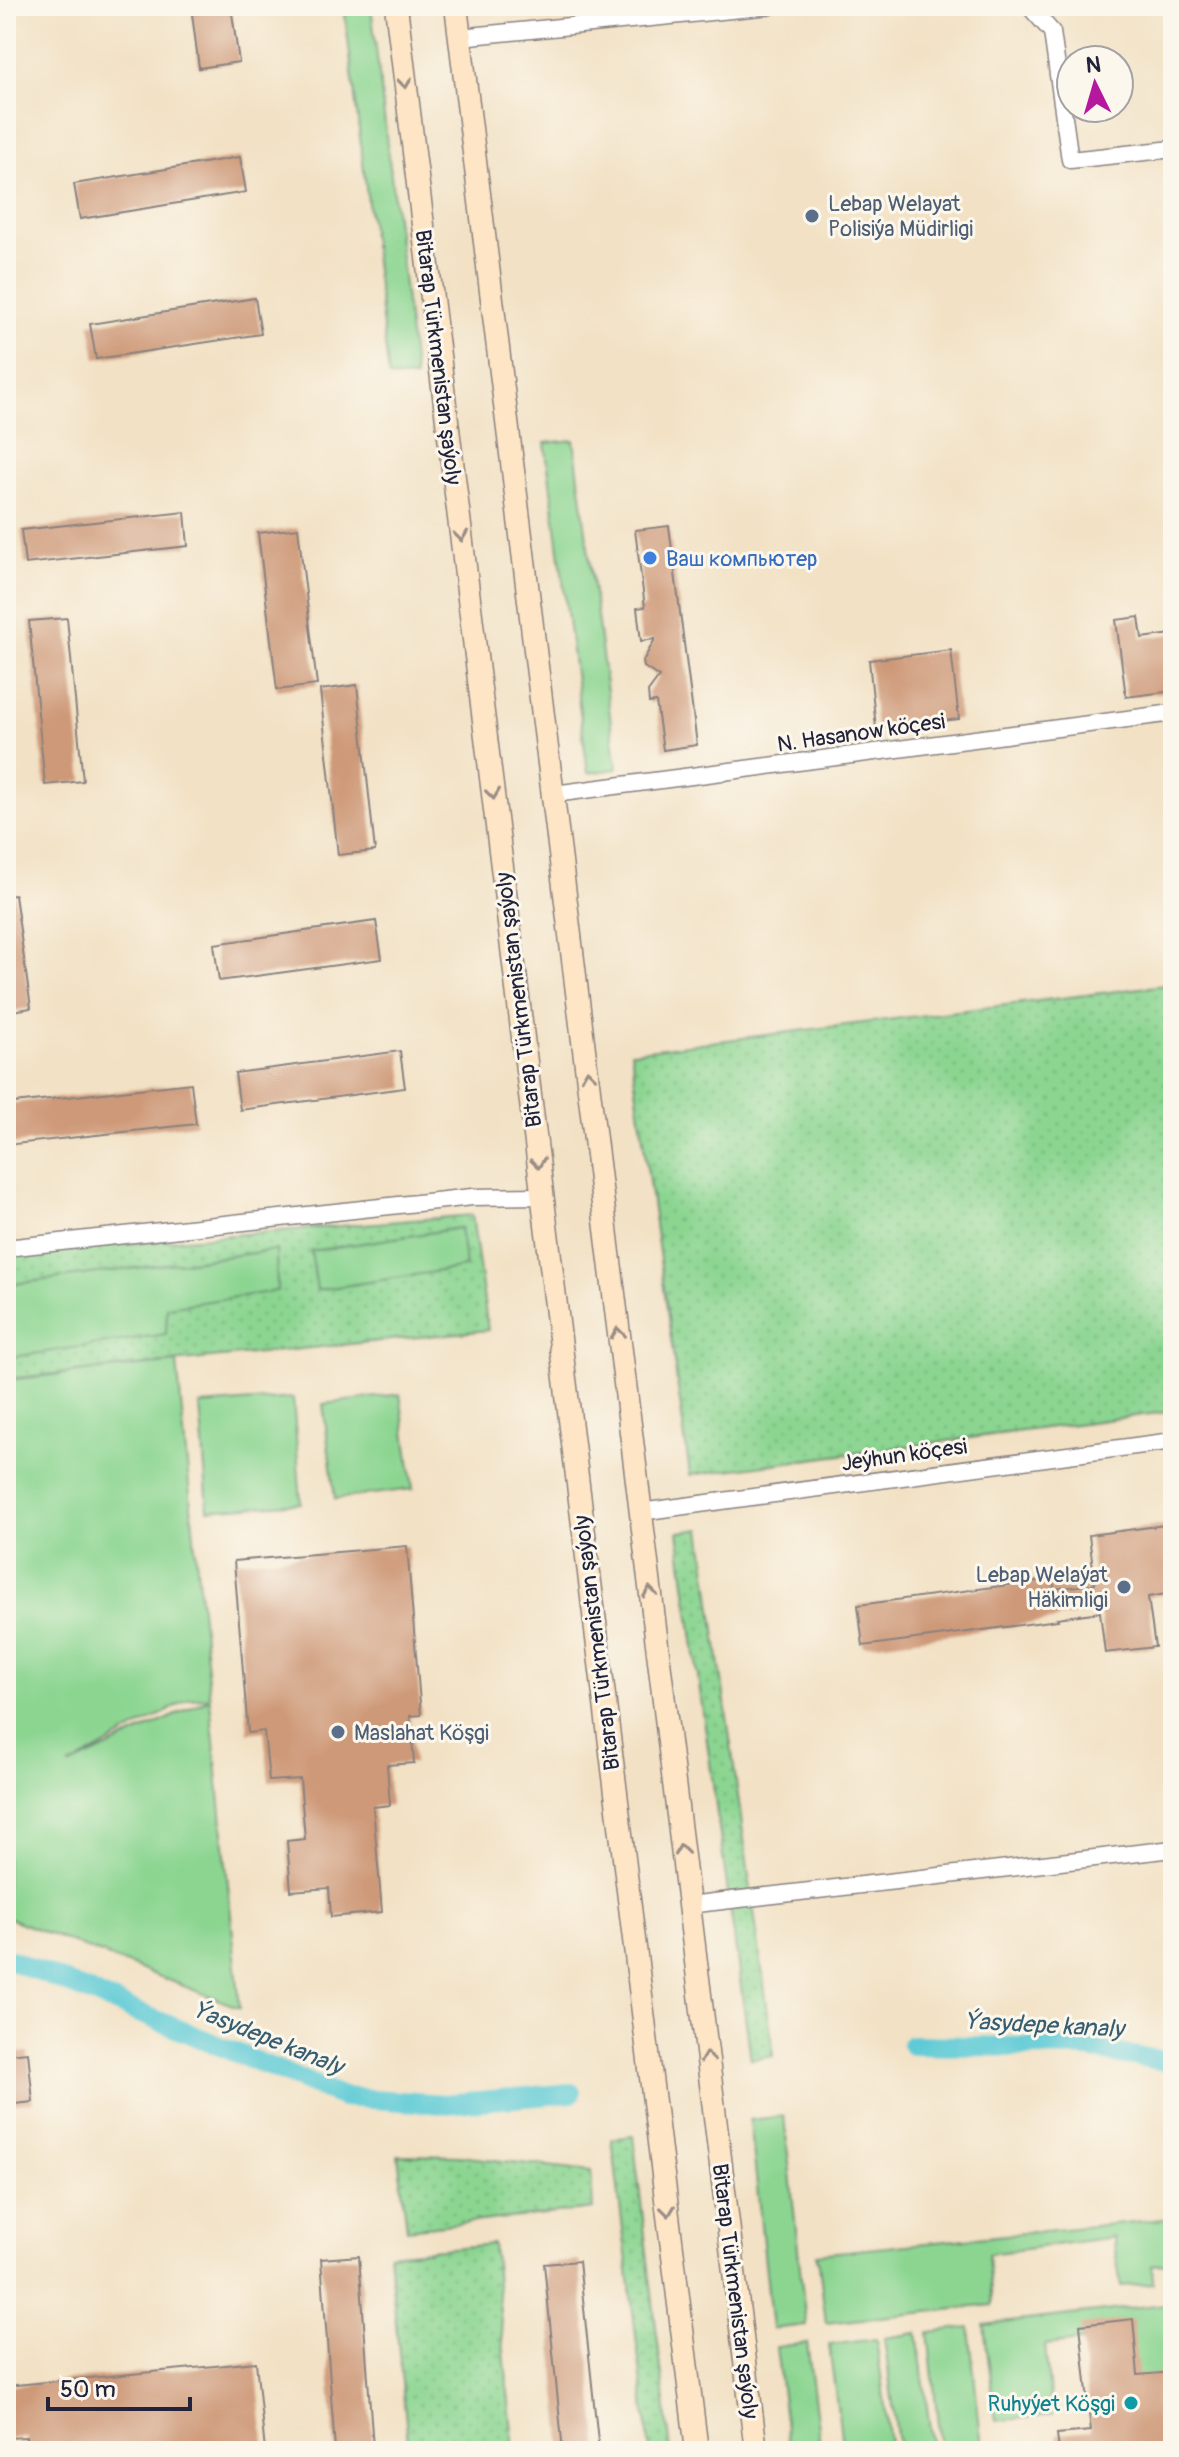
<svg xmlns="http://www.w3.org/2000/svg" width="1179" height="2457" font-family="Pangolin,sans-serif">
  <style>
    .grass { fill: url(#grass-dots); stroke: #567c66; stroke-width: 2 }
    .garden { fill: #8bd591; stroke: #567c66; stroke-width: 2; fill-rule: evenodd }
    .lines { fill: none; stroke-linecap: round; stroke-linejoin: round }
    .canal { stroke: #5dcad5; stroke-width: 20 }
    .building { fill: #ce9978 }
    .minor-casing { stroke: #8a8280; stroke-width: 19 }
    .secondary-casing { stroke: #8a8280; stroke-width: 25 }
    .minor { stroke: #fff; stroke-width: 16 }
    .secondary { stroke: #fde5c5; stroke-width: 22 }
    .oneway { stroke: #9a8d87 }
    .service-dot { fill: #5c6f8a; stroke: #fbf7ec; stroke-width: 3 }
    .shop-dot { fill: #3f7fe0; stroke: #fbf7ec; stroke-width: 3 }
    .culture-dot { fill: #0f9aa8; stroke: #fbf7ec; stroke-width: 3 }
    .labels { text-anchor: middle; stroke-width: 6; stroke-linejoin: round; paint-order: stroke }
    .service-label { font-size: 22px; fill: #4e5e75; stroke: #fbf7ec; text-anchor: start }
    .street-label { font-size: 22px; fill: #22223b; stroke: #fbf7ec }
    .shop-label { font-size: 22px; fill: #366cbe; stroke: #fbf7ec; text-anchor: start }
    .culture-label { font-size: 22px; fill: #0d838f; stroke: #fbf7ec; text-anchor: end }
    .water-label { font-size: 24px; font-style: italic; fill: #375d71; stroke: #fbf7ec }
  </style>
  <defs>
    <pattern id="grass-dots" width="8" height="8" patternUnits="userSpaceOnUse" patternTransform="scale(2)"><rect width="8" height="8" fill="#8bd591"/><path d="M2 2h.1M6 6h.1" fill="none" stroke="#78b77e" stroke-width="1.8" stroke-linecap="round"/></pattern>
  </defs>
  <rect width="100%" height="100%" fill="#fbf7ec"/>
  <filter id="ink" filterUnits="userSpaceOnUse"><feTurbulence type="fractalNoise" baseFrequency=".0125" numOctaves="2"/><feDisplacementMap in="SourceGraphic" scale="16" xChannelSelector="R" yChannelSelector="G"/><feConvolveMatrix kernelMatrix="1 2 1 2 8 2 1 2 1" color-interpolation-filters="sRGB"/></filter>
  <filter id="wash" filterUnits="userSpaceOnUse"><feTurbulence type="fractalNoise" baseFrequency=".006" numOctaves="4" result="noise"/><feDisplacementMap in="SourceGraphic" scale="32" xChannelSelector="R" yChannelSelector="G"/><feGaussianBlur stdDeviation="1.8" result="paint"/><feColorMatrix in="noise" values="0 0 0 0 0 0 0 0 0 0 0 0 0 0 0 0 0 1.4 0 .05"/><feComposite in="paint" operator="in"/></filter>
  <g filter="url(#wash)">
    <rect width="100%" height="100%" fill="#f2e1c4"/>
    <path class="grass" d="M1173,984V1411L690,1475L631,1052Z
      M472,1215L488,1330L6,1379V1254Z
      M701,1529L774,2056L751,2059L678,1532Z
      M633,2136L671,2451H650L612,2139Z
      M398,2155L459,2156L591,2171L593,2209L407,2229Z
      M493,2244L514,2451H409L389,2254Z"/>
    <path class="garden" d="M344,6H371L415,378L389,377Z
      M574,440L617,769L588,773L545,443Z
      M460,1228L466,1267L317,1290L311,1251Z
      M276,1250L277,1291L167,1307L166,1334L6,1358V1285Z
      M177,1362L240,2008L6,1917V1380ZM207,1698V1700L69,1766L189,1699Z
      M400,1394L413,1489L335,1499L323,1404Z
      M293,1398L301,1503L208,1510L200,1405Z
      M784,2116L806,2325L772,2329L750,2120Z
      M1173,2218V2263L1152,2265L1153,2283L1121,2286L1113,2237L988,2254L992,2305L826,2323L819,2264L816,2254Z
      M1173,2303V2390L1121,2396L1114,2337L1045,2345L1052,2415L996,2421L984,2325Z
      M969,2327L982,2448L941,2451L928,2332Z
      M917,2333L933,2451H899L884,2338Z
      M876,2339L891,2451H843L829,2345Z
      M807,2343L821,2451H794L788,2444L776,2347Z"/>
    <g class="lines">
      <path class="canal" d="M6,1958L343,2097L445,2104L571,2093
        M912,2045L1081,2048L1173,2062"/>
    </g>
    <g id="blocks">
      <path class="building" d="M191,6H231L239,62L199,68Z
        M240,157L246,192L80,219L74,184Z
        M255,298L261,334L96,359L90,324Z
        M185,512L188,546L25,564L21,530Z
        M669,526L697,745L663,750L656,702L649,703L648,692L659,677L644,667L643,661L655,639L641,641L637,608L645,607L635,530Z
        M298,528L317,685L277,690L258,533Z
        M1139,617L1142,638L1173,634V691L1126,697L1116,620Z
        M67,618L83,781L45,785L29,621Z
        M951,650L959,719L876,728L869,660Z
        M357,685L375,851L338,855L320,690Z
        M15,895L31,1008L6,1012V896Z
        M376,921L382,959L219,981L214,944Z
        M400,1051L405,1088L240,1110L235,1073Z
        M191,1083L196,1124L6,1145V1104Z
        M1173,1524V1593L1148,1597L1155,1647L1105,1653L1100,1612L1057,1618L1058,1620L863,1646L858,1605L1053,1579L1054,1589L1095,1584L1089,1535Z
        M407,1546L421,1715L410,1716L414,1763L387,1765L390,1805L373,1807L382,1912L331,1917L329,1888L291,1891L287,1841L305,1839L300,1779L269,1781L264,1731L248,1733L234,1561Z
        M28,2052L33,2102L6,2105V2054Z
        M359,2256L373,2447L335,2450L321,2259Z
        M579,2261L599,2451H563L544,2264Z
        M1133,2319L1138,2375L1173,2372V2451H1059L1057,2434L1091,2431L1080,2325Z
        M256,2362L265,2451H26V2437L6,2438V2386Z"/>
    </g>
  </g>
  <g filter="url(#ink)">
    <use href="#blocks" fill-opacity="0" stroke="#8a8280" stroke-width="2"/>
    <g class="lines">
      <defs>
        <path id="minor" d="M1029,6L1052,32L1070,160L1173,149
          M460,37L771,6
          M554,794L1173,713
          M6,1248L472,1197L542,1196
          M640,1512L1173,1441
          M688,1905L1173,1849"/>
        <path id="secondary" d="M396,6L697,2451
          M456,6L756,2451"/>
      </defs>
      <use href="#minor" class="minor-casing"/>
      <use href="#secondary" class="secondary-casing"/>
      <use href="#minor" class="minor"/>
      <use href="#secondary" class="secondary"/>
    </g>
    <defs><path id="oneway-chevron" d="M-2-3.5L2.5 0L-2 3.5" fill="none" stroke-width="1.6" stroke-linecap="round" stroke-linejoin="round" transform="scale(2)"/></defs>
    <g class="oneway">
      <use href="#oneway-chevron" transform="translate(405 83) rotate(83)"/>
      <use href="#oneway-chevron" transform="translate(461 536) rotate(83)"/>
      <use href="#oneway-chevron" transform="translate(493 794) rotate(83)"/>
      <use href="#oneway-chevron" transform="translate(588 1075) rotate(-97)"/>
      <use href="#oneway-chevron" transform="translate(538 1163) rotate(83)"/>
      <use href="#oneway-chevron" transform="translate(618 1333) rotate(-97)"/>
      <use href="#oneway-chevron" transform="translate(650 1592) rotate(-97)"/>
      <use href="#oneway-chevron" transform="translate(681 1850) rotate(-97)"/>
      <use href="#oneway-chevron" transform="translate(707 2057) rotate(-97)"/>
      <use href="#oneway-chevron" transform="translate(668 2211) rotate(83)"/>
    </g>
  </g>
  <g class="service-dot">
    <circle cx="812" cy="216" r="8"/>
    <circle cx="1124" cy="1587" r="8"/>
    <circle cx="338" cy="1732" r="8"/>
  </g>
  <circle class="shop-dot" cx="650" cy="558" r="8"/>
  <circle class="culture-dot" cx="1131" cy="2403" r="8"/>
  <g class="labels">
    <g class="service-label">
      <text x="828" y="211">Lebap Welayat<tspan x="828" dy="25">Polisiýa Müdirligi</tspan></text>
      <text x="1108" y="1582" text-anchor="end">Lebap Welaýat<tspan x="1108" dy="25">Häkimligi</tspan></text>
      <text x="354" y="1740">Maslahat Köşgi</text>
    </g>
    <g class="street-label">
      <text transform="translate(439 357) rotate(83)" y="8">Bitarap Türkmenistan şaýoly</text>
      <text transform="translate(861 732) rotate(-8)" y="8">N. Hasanow köçesi</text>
      <text transform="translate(518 1000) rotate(-97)" y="8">Bitarap Türkmenistan şaýoly</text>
      <text transform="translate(904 1454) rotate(-8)" y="8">Jeýhun köçesi</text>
      <text transform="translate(596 1643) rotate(-97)" y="8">Bitarap Türkmenistan şaýoly</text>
      <text transform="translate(736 2291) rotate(83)" y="8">Bitarap Türkmenistan şaýoly</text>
    </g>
    <g class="shop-label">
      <text x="666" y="566">Ваш компьютер</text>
    </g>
    <g class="culture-label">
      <text x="1115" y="2411">Ruhyýet Köşgi</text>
    </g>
    <g class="water-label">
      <text transform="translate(1044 2025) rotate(3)" y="8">Ýasydepe kanaly</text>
      <text transform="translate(268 2038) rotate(22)" y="8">Ýasydepe kanaly</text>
    </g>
  </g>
  <rect width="1179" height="2457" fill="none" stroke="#fbf7ec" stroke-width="32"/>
  <g transform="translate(1095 84) rotate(355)"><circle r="38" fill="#fbf7ec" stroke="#a4a2a5" stroke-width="2"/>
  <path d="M0-6L14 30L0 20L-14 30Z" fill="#b5179e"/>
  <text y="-12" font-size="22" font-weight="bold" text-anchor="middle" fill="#22223b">N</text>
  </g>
  <path d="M48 2397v12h142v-12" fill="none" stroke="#22223b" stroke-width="4"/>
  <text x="60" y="2397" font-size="24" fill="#22223b" stroke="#fbf7ec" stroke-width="6" paint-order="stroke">50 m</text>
</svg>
